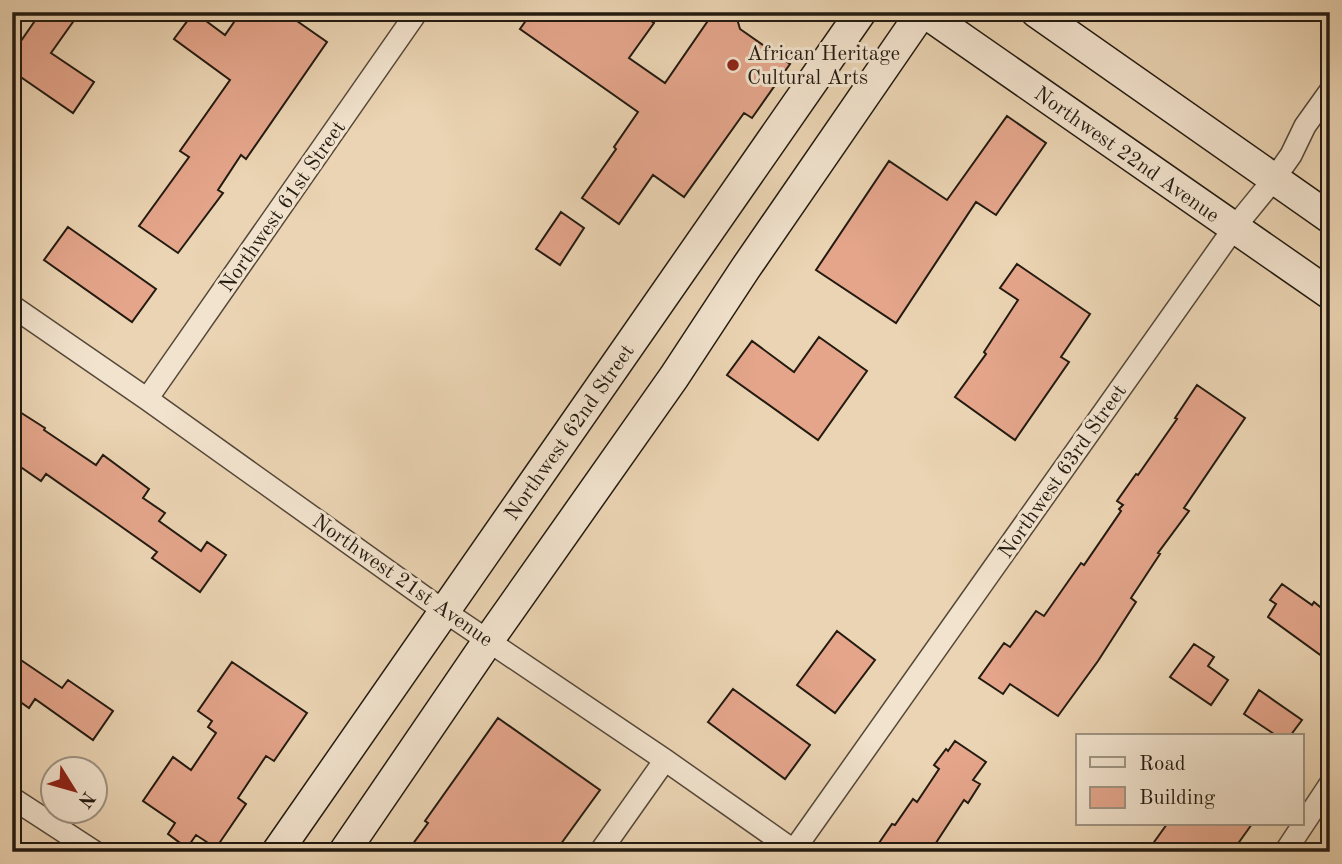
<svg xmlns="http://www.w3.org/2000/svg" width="1342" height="864" font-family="'Old Standard TT',serif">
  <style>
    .building { fill: #e4a58b; stroke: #231a10; stroke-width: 2 }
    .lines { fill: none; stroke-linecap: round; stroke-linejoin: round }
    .street-casing { stroke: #554839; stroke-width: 24 }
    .secondary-casing { stroke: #231a10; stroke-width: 33 }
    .street { stroke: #f2e3ce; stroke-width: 21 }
    .secondary { stroke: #f2e3ce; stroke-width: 30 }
    .poi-dot { fill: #8f2418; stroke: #f2e3ce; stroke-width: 2.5 }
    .labels { text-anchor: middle; stroke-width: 6; stroke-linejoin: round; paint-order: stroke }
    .poi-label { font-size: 21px; fill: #231a10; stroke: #f2e3ce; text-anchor: start }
    .street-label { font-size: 21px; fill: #231a10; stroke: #f2e3ce }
  </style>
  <rect width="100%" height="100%" fill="#ebd4b3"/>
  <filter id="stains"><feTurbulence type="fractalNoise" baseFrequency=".00286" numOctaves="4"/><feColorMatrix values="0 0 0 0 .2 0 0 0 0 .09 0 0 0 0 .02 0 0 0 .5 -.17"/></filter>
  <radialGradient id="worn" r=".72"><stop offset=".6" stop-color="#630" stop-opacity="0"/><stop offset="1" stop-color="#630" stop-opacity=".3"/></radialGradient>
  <path class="building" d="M41,12H80L51,53L94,82L73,113L12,71V54Z
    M194,12L225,35L241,12H284L327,42L246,159L241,155L218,190L223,193L178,253L139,226L189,157L180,151L230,80L174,39Z
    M532,12H639L654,23L629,58L665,83L714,12H735L740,29L790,64L752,118L744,113L684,197L653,175L619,224L582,198L616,149L614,147L638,112L520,29Z
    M1007,116L1046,143L996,215L976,202L896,323L816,270L889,161L947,200Z
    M561,212L584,228L560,265L536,249Z
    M68,227L156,289L132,322L44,260Z
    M1017,264L1090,314L1061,357L1069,362L1015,440L955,397L986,354L984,352L1018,300L1000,288Z
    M819,337L867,371L818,440L727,375L752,341L794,372Z
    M1197,385L1245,418L1184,508L1189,511L1158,553L1160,554L1131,598L1136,602L1098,661L1058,716L1010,684L1003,694L979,678L1004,643L1010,647L1036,611L1044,616L1081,563L1084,565L1121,511L1119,509L1123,505L1117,501L1136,474L1138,475L1177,419L1175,418Z
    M12,407L45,428L44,430L96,465L103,455L149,489L143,498L165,513L159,521L201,551L207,542L226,555L200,592L152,558L157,552L102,513L46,474L41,481L12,461Z
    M1282,584L1312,605L1314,602L1330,615V662L1268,617L1276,604L1270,600Z
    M837,631L875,660L835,713L797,685Z
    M1194,644L1214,657L1208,666L1228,680L1211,705L1170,677Z
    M12,654L62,688L68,680L113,711L93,740L35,699L29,708L12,696Z
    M232,662L307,713L274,761L266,756L238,798L246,804L216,848L196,835L187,848L168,834L175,823L143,801L173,757L191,770L216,733L208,727L212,721L198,711Z
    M733,689L810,745L785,779L708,722Z
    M1259,690L1302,720L1290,736H1277L1244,714Z
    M498,718L600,790L555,852H407L428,823L425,821Z
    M955,741L986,762L973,780L980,784L968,803L964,800L930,852H891L879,843L892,824L895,825L913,799L917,802L939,769L934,765L946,749L948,751Z
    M1167,824H1252L1232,852H1147Z"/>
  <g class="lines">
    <defs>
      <path id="street" d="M12,306L147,399L444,611L665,760L796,852
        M147,399L417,12
        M12,798L95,852
        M794,850L1234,228L1274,179L1291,155L1305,126L1330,91
        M600,852L665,760
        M1285,852L1330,784"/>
      <path id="secondary" d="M924,12L1330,294
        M1036,12L1330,218
        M277,852L861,12
        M344,852L488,641L674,377L745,269L922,12"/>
    </defs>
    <use href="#street" class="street-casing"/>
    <use href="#secondary" class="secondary-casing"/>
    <use href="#street" class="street"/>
    <use href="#secondary" class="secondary"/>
  </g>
  <circle class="poi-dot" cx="733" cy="65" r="7"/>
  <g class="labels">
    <g class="poi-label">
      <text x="747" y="60">African Heritage<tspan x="747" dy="24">Cultural Arts</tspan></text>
    </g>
    <g class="street-label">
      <text transform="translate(1127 154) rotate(35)" y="7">Northwest 22nd Avenue</text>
      <text transform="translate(282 206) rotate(-55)" y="7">Northwest 61st Street</text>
      <text transform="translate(569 432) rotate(-55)" y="7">Northwest 62nd Street</text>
      <text transform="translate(1062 471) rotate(-55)" y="7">Northwest 63rd Street</text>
      <text transform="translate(403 580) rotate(35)" y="7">Northwest 21st Avenue</text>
    </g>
  </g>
  <rect width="1342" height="864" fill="none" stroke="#ebd4b3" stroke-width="42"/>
  <rect x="14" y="14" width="1314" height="836" fill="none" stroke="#231a10" stroke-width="3.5"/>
  <rect x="21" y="21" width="1300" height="822" fill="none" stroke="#231a10" stroke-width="2"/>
  <rect x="1076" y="734" width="228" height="91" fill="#f2e3ce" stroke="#9f9382" stroke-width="2"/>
  <rect x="1090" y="757" width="35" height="10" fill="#f2e3ce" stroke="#9f9382" stroke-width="2"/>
  <text x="1139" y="770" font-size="21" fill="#231a10">Road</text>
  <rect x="1090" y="787" width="35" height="21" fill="#e4a58b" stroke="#9f9382" stroke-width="2"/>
  <text x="1139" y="804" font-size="21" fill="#231a10">Building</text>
  <g transform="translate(74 790) rotate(127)"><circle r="33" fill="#f2e3ce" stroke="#9f9382" stroke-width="2"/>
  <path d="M0-5L12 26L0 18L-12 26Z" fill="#8f2418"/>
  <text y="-10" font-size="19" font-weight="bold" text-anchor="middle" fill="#231a10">N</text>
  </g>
  <rect width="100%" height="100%" filter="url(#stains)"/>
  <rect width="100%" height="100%" fill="url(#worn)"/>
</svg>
